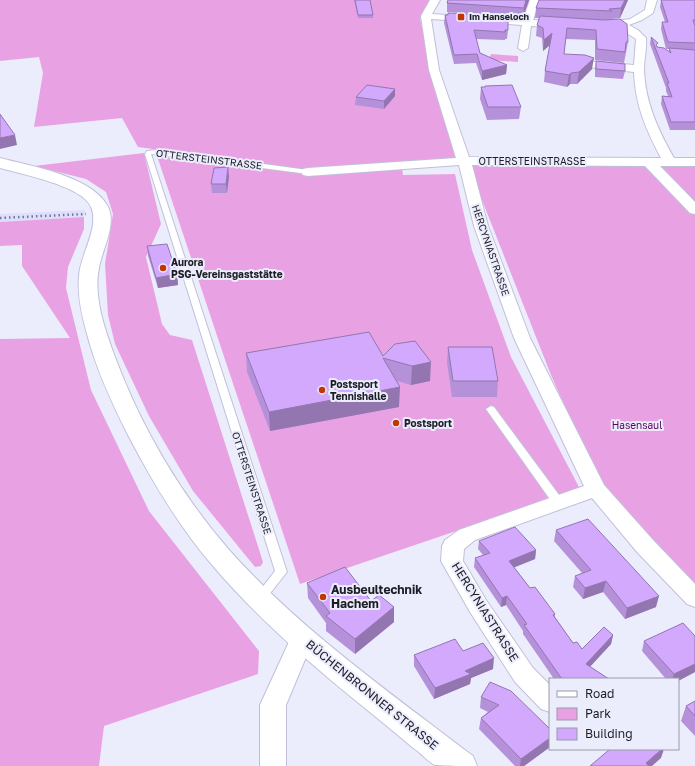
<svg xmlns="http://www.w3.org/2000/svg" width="695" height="766" font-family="'Golos Text',sans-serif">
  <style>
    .built { fill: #dedfff }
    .green { fill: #e8a2e3 }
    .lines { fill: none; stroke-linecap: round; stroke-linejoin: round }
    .lane-casing { stroke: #bfc0d8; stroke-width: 2 }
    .street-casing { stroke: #bfc0d8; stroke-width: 2 }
    .secondary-casing { stroke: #bfc0d8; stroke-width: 2 }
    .lane { fill: #fff; fill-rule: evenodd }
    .street { fill: #fff; fill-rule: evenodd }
    .secondary { fill: #fff; fill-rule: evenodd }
    .rail { stroke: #777883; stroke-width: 2.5; stroke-dasharray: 1.5 3; stroke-linecap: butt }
    .wall { fill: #b591d9 }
    .shaded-wall { fill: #9376b0 }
    .building { fill: #d2a9fc; stroke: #9376b0 }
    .poi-dot { fill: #bf3703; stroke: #ecedfc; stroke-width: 1.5 }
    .labels { text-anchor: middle; stroke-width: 4; stroke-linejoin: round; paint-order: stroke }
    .far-poi-label { font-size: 9px; font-weight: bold; fill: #1d1d26; stroke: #ecedfc; text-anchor: start }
    .street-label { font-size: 10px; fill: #1d1d26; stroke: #ecedfc }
    .poi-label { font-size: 10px; font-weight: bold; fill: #1d1d26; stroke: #ecedfc; text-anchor: start }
    .park-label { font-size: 10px; fill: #5e035d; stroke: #ecedfc }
    .near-poi-label { font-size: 12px; font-weight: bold; fill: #1d1d26; stroke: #ecedfc; text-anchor: start }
    .near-street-label { font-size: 12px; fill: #1d1d26; stroke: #ecedfc }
  </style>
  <rect width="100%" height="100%" fill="#ecedfc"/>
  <path class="built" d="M85,210L84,217L0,222V214Z"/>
  <path class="green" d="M0,0H430L420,19L455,158L300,169L138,147L122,118L34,127L43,73L39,57L0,61Z
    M491,54L518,56V62L489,60Z
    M144,153L161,224L146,257L162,324L170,335L192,340L263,562L261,566L255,567L193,491L149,416L115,344L108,315L105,264L113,214L106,192L86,179L34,166Z
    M157,156L305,174L402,168L403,175L455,174L472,250L511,357L580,489L300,584Z
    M467,162L649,164L695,212V587L601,488L551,375Z
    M657,163L695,164V204Z
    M84,217V229L68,267L66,288L91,390L149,511L259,651L258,674L104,726L99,766H0V339L70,338L22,266V245L0,246V222Z"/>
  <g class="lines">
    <defs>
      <path id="lane" d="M157,150L308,170L311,172L308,174L151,154L287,572L264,601L260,602L256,601L254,598L275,571L145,154L147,151Z
        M491,406L494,407L562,499L563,502L562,505H554L486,409Z"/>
      <path id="street" d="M430,0H440L432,14L523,20L530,0H540L533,20L561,22L566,25L561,28L531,26L528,48L523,51L518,48L522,25L431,19L439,70L469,157L661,158C646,130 635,104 634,72L587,67L582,64L587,61L634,65L636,39L618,28L603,29L598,26L603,23L630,19L645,10L647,0H657L653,13L642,20L629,25L638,30L646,38C647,49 644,59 644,69C645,102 658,130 674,158H695V166H660L695,202V214L690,213L645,166L472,165L488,226L530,338L604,485L653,540L695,584V607L687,604L637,552L592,498L475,540L464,549L463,561L486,600L533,668L550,685V712L541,709L515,682L470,612L441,561L442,546L445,540L459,530L584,486L514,338L474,226L459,165L308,176L303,175L301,172L303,169L308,168L456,158L429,70L421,16Z
        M302,629L310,631L314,638L286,705V766H260V705L294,631Z"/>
      <path id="secondary" d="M0,158C31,166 90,176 107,205C118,223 102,249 99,268C93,297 105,330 115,357C141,427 181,495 230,551C301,630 389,692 473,756L477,766C468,766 443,766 435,765C427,761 420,752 412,747C392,730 371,713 350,696C301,656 254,614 213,566C179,527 152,481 128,435C112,403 96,369 87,334C82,316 77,295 79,276C80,255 100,227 91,207C83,186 21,174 0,168Z"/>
    </defs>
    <use href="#lane" class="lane-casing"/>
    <use href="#street" class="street-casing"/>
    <use href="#secondary" class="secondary-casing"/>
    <use href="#lane" class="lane"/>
    <use href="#street" class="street"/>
    <use href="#secondary" class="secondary"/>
    <path class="rail" d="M0,218L86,214"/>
  </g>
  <path class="wall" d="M354,0H370L373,15V18H358Z
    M448,0H529L523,17L447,12V3Z
    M539,0H628L620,18L611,19L610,20L628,42L624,63L595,60V40L566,39L564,54L592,69L577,84H570L567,87L544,82L545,71L550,45L543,51L542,38L536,36L537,25L539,18H535L536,8Z
    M661,0H695V130H670L661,104L662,96H668L666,91V88L650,44L651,37L657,47L669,52V49H666L661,29L662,22H665L660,7Z
    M448,13L508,30L507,39H505V40L476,39L480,53L507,65L506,74L482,80L476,63L454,64L444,23L445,15H448Z
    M596,61L625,71L623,79L595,77V69Z
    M485,86L521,107L519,119L487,120L480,99L481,87H485Z
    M395,89V96L384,109L355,105L356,97Z
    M229,176L227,193H212L211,184Z
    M147,246L177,274L178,285L158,288L148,256Z
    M395,344L430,381L411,385L397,381L399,407L270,431L247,372L246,353L383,356Z
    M448,347L498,381L497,397H452L447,363Z
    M556,530L656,607L625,619L603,592L583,599L573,587L575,576L582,573L554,541Z
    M479,541L536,550L535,559L514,567L530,588L555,614V617L573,643L582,649L613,635L611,644L590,667L609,679H554L523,634V631L506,605L501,607L474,567L475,558L483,555L478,549Z
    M307,583L371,601L394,607V622L355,654L326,631V623L308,598Z
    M644,641L695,672L678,681V679H666L642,651Z
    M463,651L493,669L471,678L470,684L434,699L414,666V655Z
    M481,697L550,729V747L524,766H515L479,729L481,718L488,712L480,708Z
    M695,701V736L681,721L686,706Z"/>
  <path class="shaded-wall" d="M526,0H529L523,17L524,8Z
    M625,0H628L620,18L621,8Z
    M552,33L551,44L543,51L544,40Z
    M594,58L592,69L577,84L579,72Z
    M507,65L506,74L482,80V71Z
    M571,73L570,84L567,87L569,75Z
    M395,89V96L384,109V101Z
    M15,135L17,145L0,149V138Z
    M228,167L229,176L227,193L226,184Z
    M177,274L178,285L158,288L156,278Z
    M431,362L430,381L411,385L412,366Z
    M400,387L399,407L270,431L269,412Z
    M536,550L535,559L508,570L509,561Z
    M606,581L603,592L583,599L585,588Z
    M507,596L506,605L501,607L502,598Z
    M659,596L656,607L625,619L627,608Z
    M394,607V622L355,654V639Z
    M613,635L611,644L584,673L586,664Z
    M494,658L493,669L471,678L470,684L434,699L435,688L465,671Z
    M695,664V672L678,681V679H672L674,674Z
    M550,738V747L524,766H520L521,759Z
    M662,749H664L661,758L652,766H645L646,763Z"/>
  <path class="building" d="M355,0H370L373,15H358Z
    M448,0H526L524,8L447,3Z
    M539,0H625L621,8L609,9L612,11L536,8Z
    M661,0H695V20H693L695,26V43L668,42L662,22H668Z
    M448,13L508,16V30H505V32L474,30L480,53L507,65L482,71L477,54L454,55L445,15H448Z
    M540,16L605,20L620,19L627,24L628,42H626L625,52L597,49L596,30L567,28L564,54L585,55L594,58L579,72L571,73L569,75L545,71L552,33L544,40L543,28L537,25Z
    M651,37L658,43L656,45L657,47L664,48L671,53L669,48L695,50V122H671L662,96L672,97L667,83H669Z
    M596,61L625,64V71L596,69Z
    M367,85L395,89L384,101L356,97Z
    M512,85L521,107H488L481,87H485V86Z
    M0,114L15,135L0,138Z
    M228,167L226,184H211L214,168Z
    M167,244L177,274L156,278L147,246Z
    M369,332L383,356L395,344L415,341L431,362L412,366L383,358L400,387L269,412L246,353Z
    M448,347H492L498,381H453Z
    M588,519L659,596L627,608L606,581L585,588L575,576L591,570L556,530Z
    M515,527L536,550L509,561L530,588L535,587L555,614L553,615L573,643L577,642L582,649L604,627L613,635L586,664L609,679H562L524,625L527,624L507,596L502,598L475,558L490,553L479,541Z
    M345,567L371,601L379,595L394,607L355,639L326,616L330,613L307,583Z
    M683,623L695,636V664L674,674L644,641Z
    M455,639L463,651L483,643L494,658L465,671L471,674L435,688L414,655Z
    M490,682L511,691L550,729V738L521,759L481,718L499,705L481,697Z
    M695,701V716L686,706Z
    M610,749H662L646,763L649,766H590Z"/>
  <g class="poi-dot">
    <rect x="457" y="13" width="8" height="8" rx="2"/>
    <circle cx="163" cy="268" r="4"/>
    <circle cx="322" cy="390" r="4"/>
    <circle cx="396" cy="423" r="4"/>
    <circle cx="323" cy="597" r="4"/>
  </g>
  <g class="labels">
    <g class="far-poi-label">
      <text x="469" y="20">Im Hanseloch</text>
    </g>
    <g class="street-label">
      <text transform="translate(209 159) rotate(7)" y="4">OTTERSTEINSTRASSE</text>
      <text x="532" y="165">OTTERSTEINSTRASSE</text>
      <text transform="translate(491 250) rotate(71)" y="4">HERCYNIASTRASSE</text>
      <text transform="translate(252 483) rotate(72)" y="4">OTTERSTEINSTRASSE</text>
    </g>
    <g class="poi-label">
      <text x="171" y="266">Aurora<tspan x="171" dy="12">PSG-Vereinsgaststätte</tspan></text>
      <text x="330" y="388">Postsport<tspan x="330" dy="12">Tennishalle</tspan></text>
      <text x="404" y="427">Postsport</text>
    </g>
    <g class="park-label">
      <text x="637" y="429">Hasensaul</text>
    </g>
    <g class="near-poi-label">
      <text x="331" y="594">Ausbeultechnik<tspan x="331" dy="14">Hachem</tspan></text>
    </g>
    <g class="near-street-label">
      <text transform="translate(485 612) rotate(58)" y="4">HERCYNIASTRASSE</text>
      <text transform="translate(372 695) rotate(39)" y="4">BÜCHENBRONNER STRASSE</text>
    </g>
  </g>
  <rect x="549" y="678" width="130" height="72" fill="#ecedfc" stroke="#999aa6"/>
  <rect x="557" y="691" width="20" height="6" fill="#ffffff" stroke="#999aa6"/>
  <text x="585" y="698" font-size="12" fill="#1d1d26">Road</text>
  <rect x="557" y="708" width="20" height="12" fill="#e8a2e3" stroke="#999aa6"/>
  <text x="585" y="718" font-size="12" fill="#1d1d26">Park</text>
  <rect x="557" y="728" width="20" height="12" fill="#d2a9fc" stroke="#999aa6"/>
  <text x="585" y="738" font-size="12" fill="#1d1d26">Building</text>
</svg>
